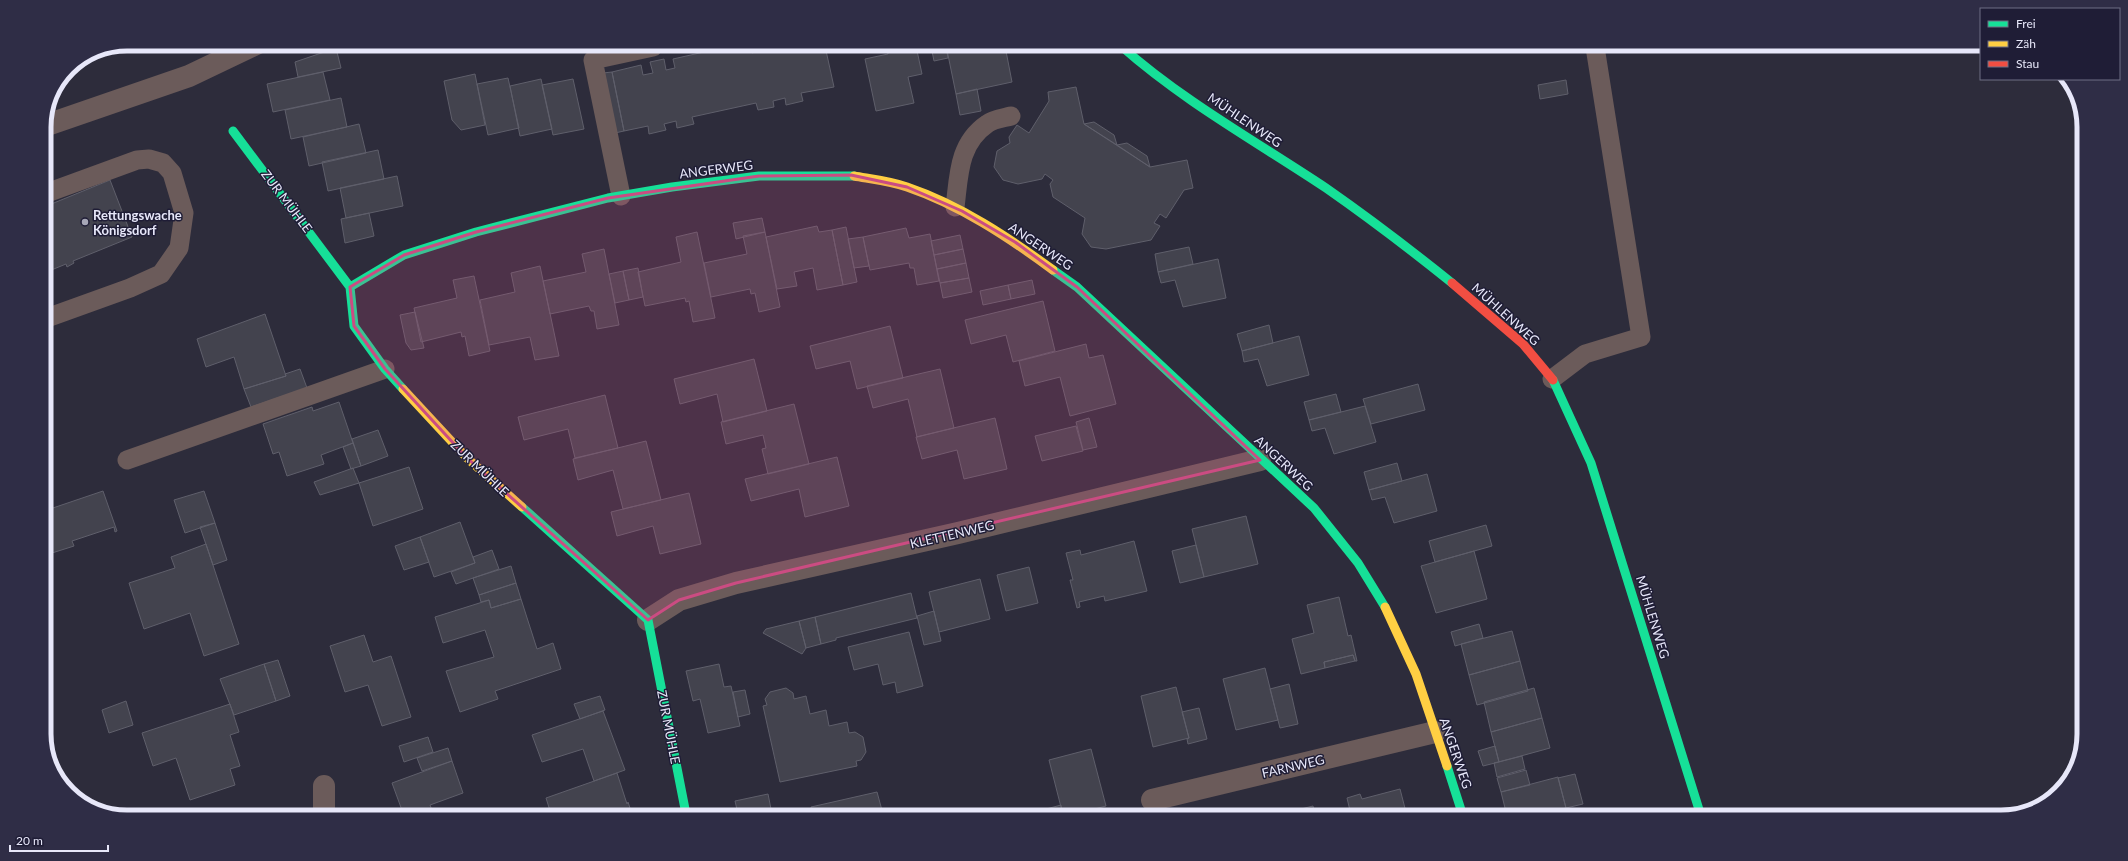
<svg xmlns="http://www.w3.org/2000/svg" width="2128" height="861" font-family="Lato,sans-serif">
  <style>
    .building { fill: #43434e; stroke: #5f5f6b }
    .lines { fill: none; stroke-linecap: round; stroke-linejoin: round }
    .lane { stroke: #6b5b5a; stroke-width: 19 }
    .street { stroke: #6b5b5a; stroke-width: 22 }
    .fast { stroke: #16e098; stroke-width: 9 }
    .slow { stroke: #ffcf43; stroke-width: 9 }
    .jam { stroke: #f24e42; stroke-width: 9 }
    .marked { fill: #cb4c82; fill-opacity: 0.2; stroke: #cb4c82; stroke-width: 3; stroke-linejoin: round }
    .poi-dot { fill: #a6a6b6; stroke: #1f1d36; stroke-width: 1.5 }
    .labels { text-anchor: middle; stroke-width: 3; stroke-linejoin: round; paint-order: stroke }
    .street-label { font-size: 13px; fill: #e7e7f9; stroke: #1f1d36 }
    .poi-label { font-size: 13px; font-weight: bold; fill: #e7e7f9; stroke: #1f1d36; text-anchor: start }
    .rim { fill: none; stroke: #e7e7f9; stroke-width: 5 }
  </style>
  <rect width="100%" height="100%" fill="#2d2c3b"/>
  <path class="building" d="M526,45H616L583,52L582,49H526Z
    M735,45H751L752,53L762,50L760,45L774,46L775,48L784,46H825L834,87L801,93L803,101L786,105L785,98L773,101L774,107L758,110L756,103L692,117L694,124L677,128L676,121L664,124L666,130L649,134L648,126L624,131L612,72L641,65L643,75L653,73L650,62L664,59L666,70L675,68L673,59Z
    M887,46H916L922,74L908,77L914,103L876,111L865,59L888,54Z
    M931,46H946L948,58L934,61Z
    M969,46H1005L1012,82L956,94L947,50Z
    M336,48L341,68L298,77L295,62Z
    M323,72L330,100L273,112L267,84Z
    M612,72L624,131L615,133L603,73Z
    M475,74L485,125L461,130L452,120L444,81Z
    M508,78L519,128L488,135L477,84Z
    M541,79L552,129L520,136L510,86Z
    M573,79L584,129L553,135L542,85Z
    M1566,80L1568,94L1540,99L1538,85Z
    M1076,87L1084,124L1150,167L1187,160L1193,188L1184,190L1166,218L1160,214L1154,223L1160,226L1151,240L1106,249L1091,247L1082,234L1085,218L1053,197L1050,184L1053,180L1045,174L1042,179L1018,184L1003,180L994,167L997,151L1010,143L1009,137L1017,125L1029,133L1049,101L1048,92Z
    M977,89L981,111L960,115L956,94Z
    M341,98L347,127L291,139L285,110Z
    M1094,122L1114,135L1117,145L1084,124Z
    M359,124L366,153L309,166L303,137Z
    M1127,143L1147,156L1150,167L1117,145Z
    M378,150L384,179L328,191L322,162Z
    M397,176L403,206L346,218L340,188Z
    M110,180L132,237L73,261L74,263L67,267L66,264L44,273V207Z
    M369,213L374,236L345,243L341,219Z
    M762,218L765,232L736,239L733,223Z
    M817,226L819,232L832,230L843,285L817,290L813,268L794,272L797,286L777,289L766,237Z
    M846,227L857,282L843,285L832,230Z
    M906,228L909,238L930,234L939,281L917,285L914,268H910L909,263L870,270L863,237Z
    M697,232L715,318L693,322L689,301L686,302L685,298L645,306L638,272L681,262L676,237Z
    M765,232L780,307L759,312L755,293L751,294L750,289L711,297L704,263L747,254L743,236Z
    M960,235L963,249L934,255L931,241Z
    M863,237L869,266L854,268L848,239Z
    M1189,247L1193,264L1158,272L1155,254Z
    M604,249L619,325L597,329L594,311H591L589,306L550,314L543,281L586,272L582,254Z
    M963,249L966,263L937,269L934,255Z
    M1218,259L1226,298L1183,307L1175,280L1161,283L1158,272Z
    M966,263L969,278L940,283L937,269Z
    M540,266L559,356L535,360L530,337L489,345L480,300L515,292L511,273Z
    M638,268L643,297L629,300L623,271Z
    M623,271L629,300L615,303L609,274Z
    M474,276L490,351L469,356L465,336L462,337L461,332L421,342L414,308L457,298L453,280Z
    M969,278L972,292L943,298L940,283Z
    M1032,280L1035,294L1011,299L1008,285Z
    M1008,285L1011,299L983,305L980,291Z
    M1043,301L1055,351L1013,362L1006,335L971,344L965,320Z
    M415,312L424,348L411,350L406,343L400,315Z
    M265,314L286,376L244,389L234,357L206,367L197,339Z
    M1269,325L1273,343L1242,351L1237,334Z
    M890,326L903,378L857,389L850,361L816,369L810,346Z
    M1299,336L1309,375L1267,386L1258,359L1244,362L1242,351Z
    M1086,344L1089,358L1103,355L1116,404L1070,416L1060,377L1025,386L1019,361Z
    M754,359L767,411L723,422L717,394L680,404L674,379Z
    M300,369L307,388L251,407L244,389L286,376L285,374Z
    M940,369L954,428L917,437L908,399L873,408L867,386Z
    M1418,384L1425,410L1371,424L1363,399Z
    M1336,394L1341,412L1309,420L1304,402Z
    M605,395L618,448L575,458L568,429L524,440L518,417Z
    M339,402L353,443L321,455L324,464L287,476L279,452L273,454L263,424L312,407L313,411Z
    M794,404L809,464L768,474L762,449L766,448L763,435L726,444L721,422Z
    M1365,406L1376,442L1334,454L1325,428L1312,431L1309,420Z
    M995,418L1007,469L964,479L957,450L922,459L916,437Z
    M1089,418L1097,447L1083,450L1076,422Z
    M1076,426L1083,451L1042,461L1035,436Z
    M378,430L388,456L361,466L352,439Z
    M646,441L661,500L623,509L613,470L578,480L573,459Z
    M353,443L361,466L351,469L343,447Z
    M837,457L849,506L805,517L799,489L751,501L745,479Z
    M1397,463L1402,481L1369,490L1364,472Z
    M409,467L423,509L373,526L359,483Z
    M353,468L359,483L320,495L314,482Z
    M1427,474L1437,511L1394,523L1385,497L1372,500L1369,490Z
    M103,491L117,531L115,532L114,527L72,541L74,546L52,553L44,530V511Z
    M204,491L215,523L185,533L174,500Z
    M689,493L701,544L660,554L653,526L617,536L611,512Z
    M1246,516L1258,564L1204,577L1192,529Z
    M460,522L475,563L434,577L420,537Z
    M215,523L227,560L213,565L200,527Z
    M1486,525L1492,546L1435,562L1429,541Z
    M420,537L429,562L404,570L395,546Z
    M1134,541L1147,591L1105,601L1104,596L1079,602L1080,607L1077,608L1070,580H1073L1066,553L1080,550L1081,555Z
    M206,544L239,644L204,656L190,613L144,629L129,583L175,568L171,557Z
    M1196,545L1204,577L1180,583L1172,551Z
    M492,550L499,569L456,584L451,572L475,563L473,557Z
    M1474,551L1487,599L1436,613L1421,566Z
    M511,566L516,583L479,595L473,578Z
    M1029,567L1038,603L1006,611L997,575Z
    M980,579L990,619L939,632L929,592Z
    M516,583L521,599L491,608L489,600L481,602L479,595Z
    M911,593L917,618L836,638V640L821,644L815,617Z
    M1339,597L1348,636L1351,635L1357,661H1355L1353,655L1324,662L1325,668L1301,674L1292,639L1314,633L1307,605Z
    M521,599L537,649L553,643L561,669L495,691L498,699L460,712L446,671L494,657L485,630L443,643L435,617L489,600L491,608Z
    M934,611L941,641L924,645L917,616Z
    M815,617L821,644L806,648L799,621Z
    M799,621L806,648L802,654L763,633L766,629Z
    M1479,624L1483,638L1455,646L1451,632Z
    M1512,631L1520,661L1469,675L1461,644Z
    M909,632L923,686L897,693L895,682L883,685L878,664L854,670L848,647Z
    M364,635L373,662L391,656L411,717L382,726L368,685L345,692L330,646Z
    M1353,655L1355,661L1325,668L1324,662Z
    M278,660L290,696L276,701L264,664Z
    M1520,661L1528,691L1477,705L1469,675Z
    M264,664L276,701L234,715L220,679Z
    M719,664L724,687L731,686L740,726L708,733L700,699L693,701L686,671Z
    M1265,668L1278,720L1236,730L1223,679Z
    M1289,684L1298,724L1280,728L1270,689Z
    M1176,687L1189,738L1153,747L1141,696Z
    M786,688L793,693L794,699L806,696L810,714L826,710L829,726L847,722L849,733L855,732L863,737L866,752L861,760L856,761L857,766L780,782L763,706L767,705L765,699L770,692Z
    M1534,688L1542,718L1491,732L1484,702Z
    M745,690L750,714L738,717L733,692Z
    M600,696L605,710L580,719L574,704Z
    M126,701L133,725L109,733L102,710Z
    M230,704L239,732L230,735L240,766L230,769L235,785L190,800L176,758L153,766L142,733Z
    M1199,708L1207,739L1188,744L1187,739L1189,738L1182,712Z
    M603,711L625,770L594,781L583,749L542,762L532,735Z
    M1542,718L1550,748L1499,762L1491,732Z
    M428,737L433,752L404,762L399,746Z
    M1495,746L1499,762L1483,766L1478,751Z
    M448,748L452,761L422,771L417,758Z
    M1091,749L1106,806L1071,815H1063L1049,760Z
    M1522,756L1525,769L1497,777L1494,763Z
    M452,761L463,793L430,805L433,813H403L392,783Z
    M1526,770L1530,785L1501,792L1497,778Z
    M617,773L627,804L628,802L632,814H597L595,810L583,814H551L546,798Z
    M1575,774L1583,804L1566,808L1558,778Z
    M1558,777L1566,808L1537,816H1507L1501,792Z
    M1400,789L1407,816L1351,815L1347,798L1360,794L1362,799Z
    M877,792L883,814H812L811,807Z
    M768,794L772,814H738L735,801Z
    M1061,805L1063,815H1024Z
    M1313,806L1315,815H1277Z
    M1566,808L1568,816H1537Z
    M1087,811L1088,815H1071Z"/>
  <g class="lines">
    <path class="lane" d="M44,194L137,160L149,159L163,163L172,173L184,213L179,248L161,274L130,288L44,319
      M621,196L593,60L653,47
      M955,207C959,176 958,144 987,124C993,119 1004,118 1011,116
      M1552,379L1585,354L1641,337L1595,47
      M127,460L385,369"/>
    <path class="street" d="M44,126L189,76L256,44
      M648,620L679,600L736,583L958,533L1260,460
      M1152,800L1435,732
      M324,813V786"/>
    <path class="fast" d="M1121,46C1183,101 1257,142 1326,188C1369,218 1411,250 1452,283
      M233,131L350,287L354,326L385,369L403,389
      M1053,270L1077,287L1314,508L1358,563L1385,607
      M350,287L404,255L476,232L608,198L672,187L759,176H854
      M1553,380L1591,463L1701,816
      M522,507L648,620L686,814
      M1447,766L1463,816"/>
    <path class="slow" d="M854,176C871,179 890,181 907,187C960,205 1008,237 1053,270
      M403,389L467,458L522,507
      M1385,607L1416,674L1447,766"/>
    <path class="jam" d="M1452,283L1523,344L1553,380"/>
  </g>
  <path class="marked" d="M851,175L907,187L962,211L1015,242L1077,287L1260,460L736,583L679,600L648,620L467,458L385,369L354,326L350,287L404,255L476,232L608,198L759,176Z"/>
  <circle class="poi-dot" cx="85" cy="222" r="4"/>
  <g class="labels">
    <g class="street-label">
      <text transform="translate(1245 120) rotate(34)" y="5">MÜHLENWEG</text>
      <text transform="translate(716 169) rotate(-7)" y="5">ANGERWEG</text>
      <text transform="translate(287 201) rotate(53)" y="5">ZUR MÜHLE</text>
      <text transform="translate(1041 246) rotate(34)" y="5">ANGERWEG</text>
      <text transform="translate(1506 314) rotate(42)" y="5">MÜHLENWEG</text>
      <text transform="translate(1284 463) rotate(43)" y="5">ANGERWEG</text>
      <text transform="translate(480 468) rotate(44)" y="5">ZUR MÜHLE</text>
      <text transform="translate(952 534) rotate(-13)" y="5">KLETTENWEG</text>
      <text transform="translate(1653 617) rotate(73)" y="5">MÜHLENWEG</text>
      <text transform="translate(669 727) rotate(79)" y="5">ZUR MÜHLE</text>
      <text transform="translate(1456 753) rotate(71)" y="5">ANGERWEG</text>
      <text transform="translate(1293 766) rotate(-13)" y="5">FARNWEG</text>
    </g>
    <g class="poi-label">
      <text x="93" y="220">Rettungswache<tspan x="93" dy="15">Königsdorf</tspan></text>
    </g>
  </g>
  <path d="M0 0H2128V861H0ZM127 51H2001A76 76 0 0 1 2077 127V734A76 76 0 0 1 2001 810H127A76 76 0 0 1 51 734V127A76 76 0 0 1 127 51Z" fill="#2f2d46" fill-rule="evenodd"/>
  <path class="rim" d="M127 51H2001A76 76 0 0 1 2077 127V734A76 76 0 0 1 2001 810H127A76 76 0 0 1 51 734V127A76 76 0 0 1 127 51Z"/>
  <rect x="1980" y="8" width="140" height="72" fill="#1f1d36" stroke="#6f6e84"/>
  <rect x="1988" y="21" width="20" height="6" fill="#16e098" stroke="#6f6e84"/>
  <text x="2016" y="28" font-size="12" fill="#e7e7f9">Frei</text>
  <rect x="1988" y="41" width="20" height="6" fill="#ffcf43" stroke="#6f6e84"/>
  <text x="2016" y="48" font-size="12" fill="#e7e7f9">Zäh</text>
  <rect x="1988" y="61" width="20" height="6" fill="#f24e42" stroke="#6f6e84"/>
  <text x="2016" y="68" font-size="12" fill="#e7e7f9">Stau</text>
  <path d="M10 845v6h98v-6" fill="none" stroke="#e7e7f9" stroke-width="2"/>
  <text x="16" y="845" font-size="12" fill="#e7e7f9" stroke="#1f1d36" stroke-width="3" paint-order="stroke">20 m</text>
</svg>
